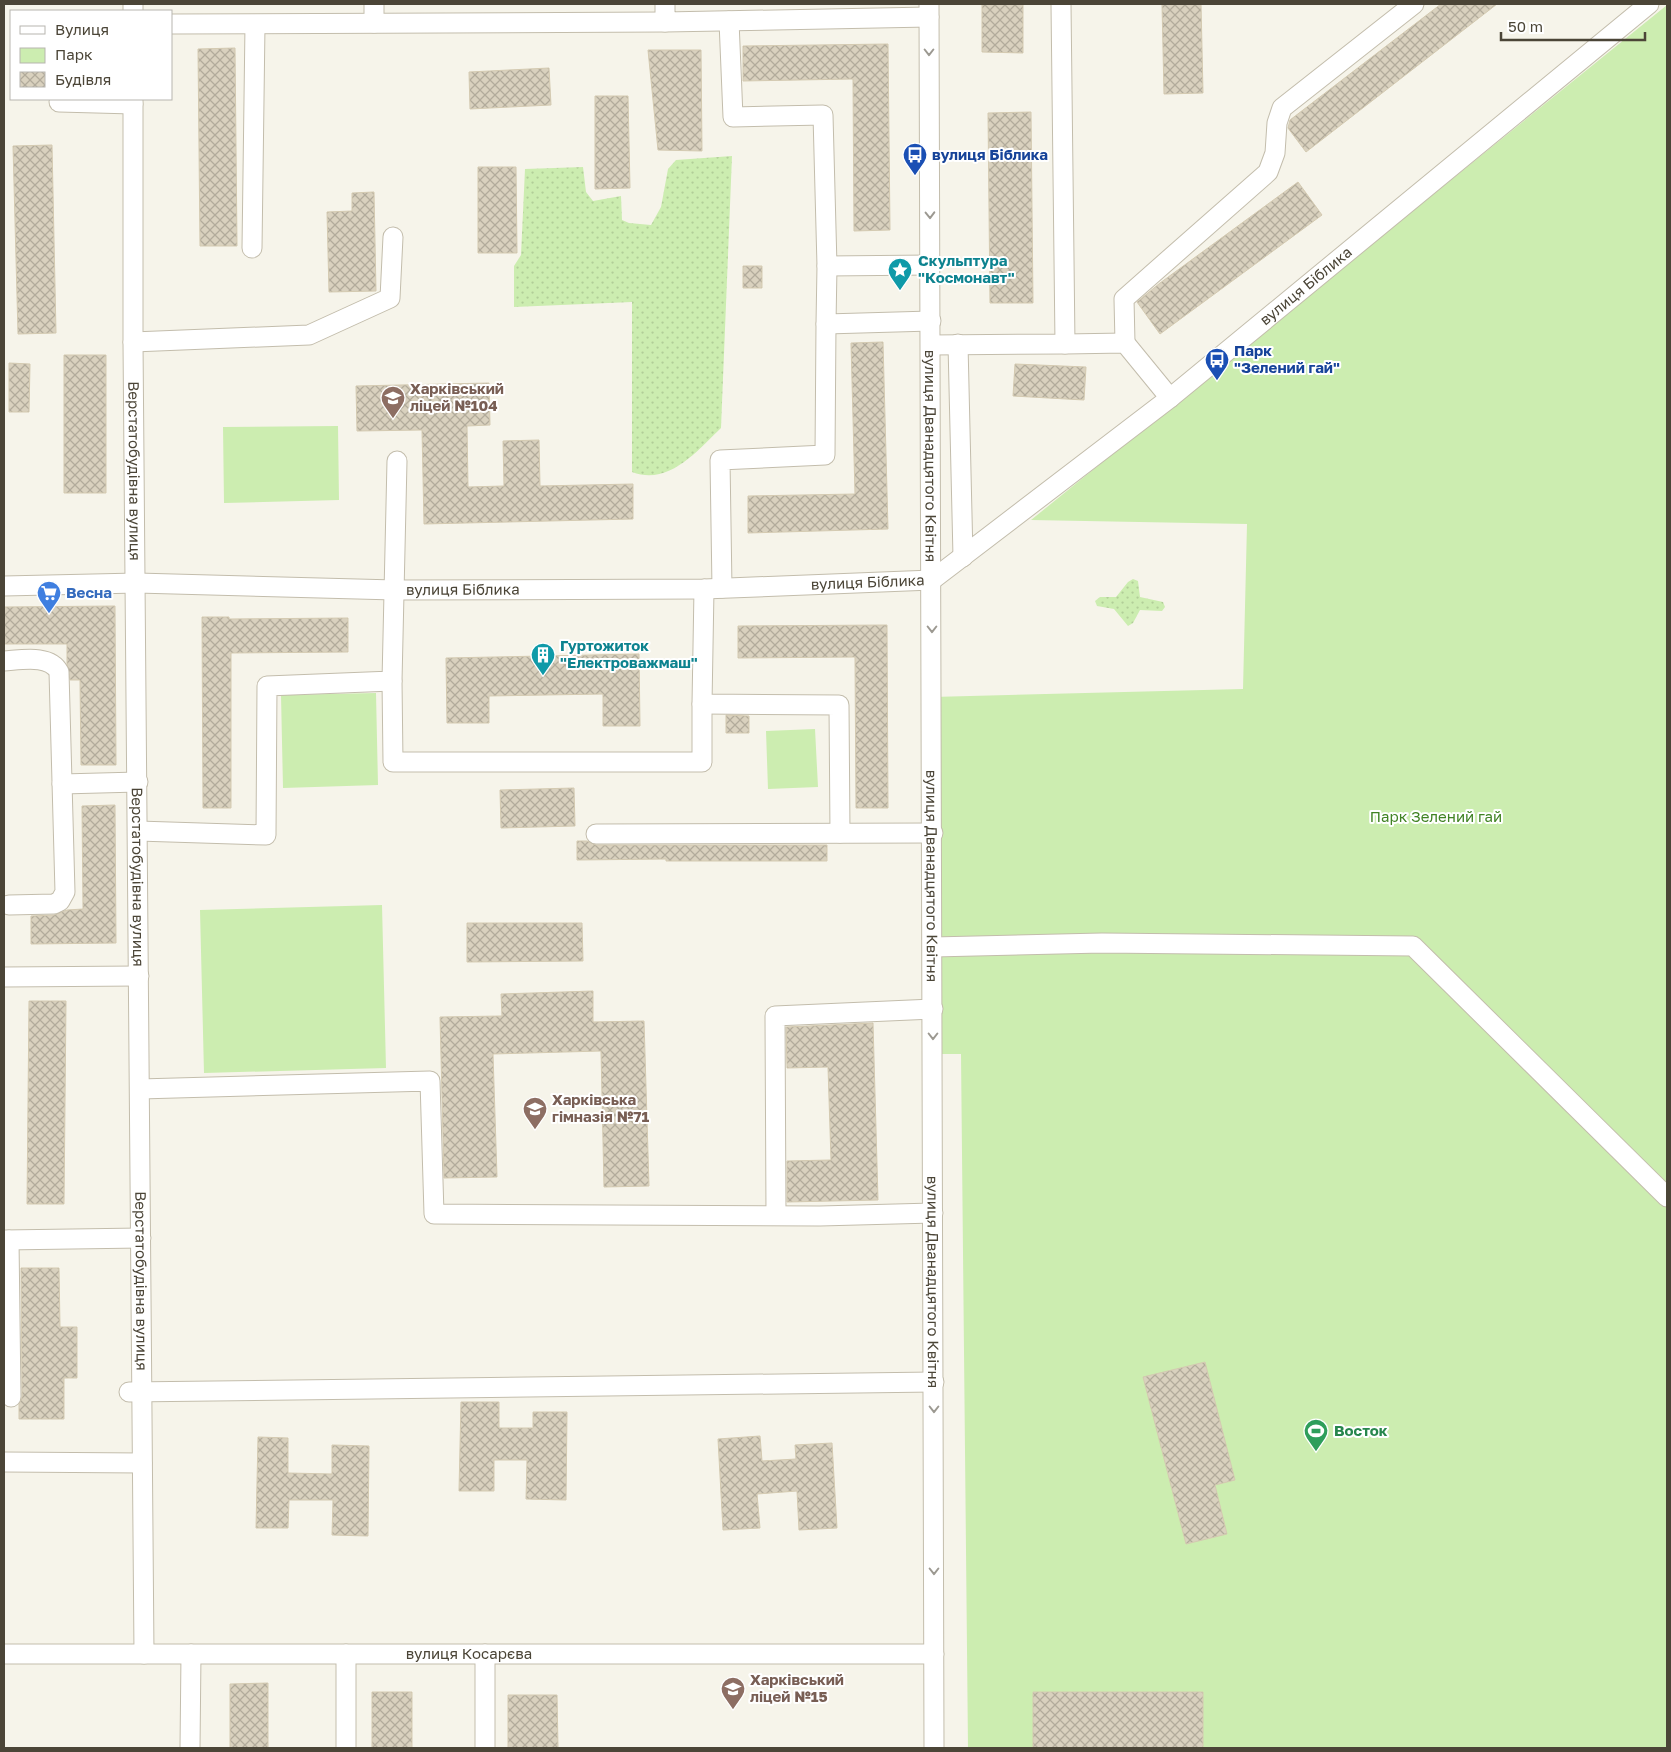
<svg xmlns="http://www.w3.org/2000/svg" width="1671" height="1752" font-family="'Golos Text',sans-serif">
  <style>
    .grass { fill: url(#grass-dots) }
    .park { fill: #ccedb0 }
    .building { fill: url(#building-cross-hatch); stroke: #d4cab1 }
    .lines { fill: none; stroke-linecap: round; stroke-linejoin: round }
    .minor-casing { stroke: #c3bdac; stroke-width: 21 }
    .minor { stroke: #fff; stroke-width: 19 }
    .oneway { stroke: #9c9991 }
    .labels { text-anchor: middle; stroke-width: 4; stroke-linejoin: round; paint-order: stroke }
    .transit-label { font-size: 15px; font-weight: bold; fill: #164399; stroke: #fff; text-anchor: start }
    .culture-label { font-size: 15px; font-weight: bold; fill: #0d838f; stroke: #fff; text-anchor: start }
    .street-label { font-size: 15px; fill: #4b4537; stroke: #fff }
    .education-label { font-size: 15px; font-weight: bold; fill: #785e54; stroke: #fff; text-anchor: start }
    .shop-label { font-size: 15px; font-weight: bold; fill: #366cbe; stroke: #fff; text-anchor: start }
    .park-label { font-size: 15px; fill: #408324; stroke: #fff }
    .leisure-label { font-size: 15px; font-weight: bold; fill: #27864d; stroke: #fff; text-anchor: start }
  </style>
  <defs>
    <pattern id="grass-dots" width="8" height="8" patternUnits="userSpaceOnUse" patternTransform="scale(1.25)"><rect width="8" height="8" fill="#ccedb0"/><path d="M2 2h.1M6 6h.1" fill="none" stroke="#b1cd98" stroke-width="1.8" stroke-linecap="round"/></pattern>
    <pattern id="building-cross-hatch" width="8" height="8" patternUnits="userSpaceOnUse" patternTransform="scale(1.25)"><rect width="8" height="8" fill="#d9d1be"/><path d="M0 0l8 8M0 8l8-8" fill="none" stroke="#b2ab9b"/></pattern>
  </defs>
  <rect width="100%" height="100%" fill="#f6f4ea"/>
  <path class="grass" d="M732,156L721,428C697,451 669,486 632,472V302L514,307V266L521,255L525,169L583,167L586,192L593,201L621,196L622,220L629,223L651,225L661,207L668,169L676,160Z
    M1133,579L1138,581L1140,597L1163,602L1165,607L1162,611L1140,610L1133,623L1128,626L1114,609L1097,606L1095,601L1100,597H1116L1128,582Z"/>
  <path class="park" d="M1667,5V1748H968L961,1054H931L932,697L1243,689L1247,524L1031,520Z
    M338,426L339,500L224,503L223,427Z
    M376,693L378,785L283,788L281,695Z
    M815,729L818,787L768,789L766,731Z
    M382,905L386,1068L204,1073L200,910Z"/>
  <path class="building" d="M982,4H1023V53L982,52Z
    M1162,4H1201L1203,93L1164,94Z
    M1441,4H1497L1306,152L1288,128L1290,120Z
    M888,44L890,230L854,231L853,79L743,81V46Z
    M235,48L237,246H200L198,49Z
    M648,50H701L702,151L658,150Z
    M549,68L551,105L470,109L469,72Z
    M595,96H628L630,188L595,189Z
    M1031,112L1033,303H990L988,113Z
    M52,145L56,333L18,334L13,146Z
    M478,167H516L517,253H478Z
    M1298,182L1322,215L1160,334L1137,302L1160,283Z
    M374,192L376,291L329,292L327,212L352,211V193Z
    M743,266H762V288H743Z
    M883,342L888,529L748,533V496L855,494L851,343Z
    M64,355H106V493H64Z
    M9,363L30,364L29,412H9Z
    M1015,364L1086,367L1084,400L1013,396Z
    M489,383L490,425L467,426L468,487L504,486L503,441L539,440L540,486L633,484V519L424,524L422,430L357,431L356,386Z
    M115,606L116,765H81L80,680H70L67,664V644H4V607Z
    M202,617H229V619L348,618V652L231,653V808H203Z
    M887,625L888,808H856L855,657L738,658V626Z
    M639,654L640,726H603V694L489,696V723H447L446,658Z
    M726,715L749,716V733H726Z
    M574,788L575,826L501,828L500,790Z
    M115,805L116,943L31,944V916L54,915L67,910L83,909L82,806Z
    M577,841H587L596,845H827V861H666V859L577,860Z
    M467,923H582L583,961L467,962Z
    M593,991V1022L644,1021L649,1186L604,1187L601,1051L493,1054L497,1177L444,1178L440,1017L502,1016L501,994Z
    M29,1001H66L64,1204H27Z
    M873,1023L878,1200L787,1202V1161L831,1160L828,1067L787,1068L786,1027Z
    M21,1268H59L60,1327H77V1378H64V1419H19V1404L22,1397Z
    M1205,1362L1235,1480L1215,1485L1227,1534L1186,1544L1143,1377Z
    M461,1402H499V1428H533V1412H567L566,1500L526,1499L527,1460H494V1491H459Z
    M760,1436L762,1461L796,1459L795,1445L832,1443L837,1528L799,1530L797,1491L757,1494L760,1528L723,1530L718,1439Z
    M258,1437L288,1438V1473L332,1474V1445L369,1446L368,1536L332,1535L333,1500H289L288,1528H256Z
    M268,1683V1748H230V1684Z
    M372,1692H412V1748H372Z
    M1033,1692H1203V1748H1033Z
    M508,1695H557L558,1748H508Z"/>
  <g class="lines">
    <defs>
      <g id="minor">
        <path d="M133,4V11"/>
        <path d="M665,4V22L929,17"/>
        <path id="s1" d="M929,4L934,1748"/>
        <path d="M729,21L733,117L823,115L827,266L931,265"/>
        <path d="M374,23V4"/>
        <path d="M171,24L665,22"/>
        <path id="s2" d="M133,99V342L144,1654"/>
        <path d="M59,102L133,104"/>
        <path d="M252,248L255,25"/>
        <path d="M827,266L826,324L931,321"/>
        <path d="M133,342L309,335L390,298L393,237"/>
        <path d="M1125,343L1124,299L1268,172L1275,153L1277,123L1282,108L1414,4"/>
        <path d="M958,344L963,557"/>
        <path d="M1065,344L1125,343L1170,398"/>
        <path d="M931,345L1065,344L1061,4"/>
        <path id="s3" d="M4,586L137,583L395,590L704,589L932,580L1170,398L1649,4"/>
        <path d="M722,588L720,460L825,455L826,324"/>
        <path d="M704,589L702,704L839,705L840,833"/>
        <path d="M4,661C21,660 50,654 59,672L65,892L60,901L54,904L9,905"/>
        <path d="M392,681L393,762H702V704"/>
        <path d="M62,784L138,782"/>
        <path d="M138,831L266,835L267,686L392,681L397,461"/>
        <path d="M596,834L933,833"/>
        <path d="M933,947L1102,943L1413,946L1667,1197"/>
        <path d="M4,977L139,976"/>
        <path d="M140,1089L430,1081L434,1214L820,1216L933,1213"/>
        <path d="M776,1215L775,1016L933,1009"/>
        <path d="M4,1240L141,1238"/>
        <path d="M9,1240L11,1397"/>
        <path d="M129,1392L934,1382"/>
        <path d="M4,1462L142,1463"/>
        <path id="s4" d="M4,1654H934"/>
        <path d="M346,1654V1748"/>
        <path d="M190,1748L191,1654"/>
        <path d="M485,1748V1654"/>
      </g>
    </defs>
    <use href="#minor" class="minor-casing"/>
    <use href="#minor" class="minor"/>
  </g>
  <defs><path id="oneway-chevron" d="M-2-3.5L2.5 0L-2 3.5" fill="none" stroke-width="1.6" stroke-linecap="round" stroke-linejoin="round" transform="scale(1.25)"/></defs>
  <g class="oneway">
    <use href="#oneway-chevron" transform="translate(929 52) rotate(90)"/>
    <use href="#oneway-chevron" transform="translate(930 215) rotate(89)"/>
    <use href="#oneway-chevron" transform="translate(932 629) rotate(90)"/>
    <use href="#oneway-chevron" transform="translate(933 1036) rotate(90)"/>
    <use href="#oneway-chevron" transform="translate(934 1409) rotate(90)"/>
    <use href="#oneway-chevron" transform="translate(934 1571) rotate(90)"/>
  </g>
  <defs>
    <symbol id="bus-pin" viewBox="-11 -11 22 30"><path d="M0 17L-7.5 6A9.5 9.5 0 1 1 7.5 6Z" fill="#1a4fb4" stroke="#fff"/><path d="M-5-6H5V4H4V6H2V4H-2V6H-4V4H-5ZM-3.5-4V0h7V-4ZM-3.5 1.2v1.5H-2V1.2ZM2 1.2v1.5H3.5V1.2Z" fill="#fff"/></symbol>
    <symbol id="sight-pin" viewBox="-11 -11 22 30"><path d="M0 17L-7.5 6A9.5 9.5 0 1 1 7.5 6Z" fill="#0f9aa8" stroke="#fff"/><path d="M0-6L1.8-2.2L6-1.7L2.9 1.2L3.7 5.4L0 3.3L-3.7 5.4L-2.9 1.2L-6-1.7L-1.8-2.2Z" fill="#fff"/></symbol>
    <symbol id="school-pin" viewBox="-11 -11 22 30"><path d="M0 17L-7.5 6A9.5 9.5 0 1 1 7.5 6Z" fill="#8d6e63" stroke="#fff"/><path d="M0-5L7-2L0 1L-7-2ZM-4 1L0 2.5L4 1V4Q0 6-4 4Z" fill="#fff"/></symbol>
    <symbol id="supermarket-pin" viewBox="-11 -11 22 30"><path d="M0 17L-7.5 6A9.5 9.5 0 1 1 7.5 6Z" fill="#3f7fe0" stroke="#fff"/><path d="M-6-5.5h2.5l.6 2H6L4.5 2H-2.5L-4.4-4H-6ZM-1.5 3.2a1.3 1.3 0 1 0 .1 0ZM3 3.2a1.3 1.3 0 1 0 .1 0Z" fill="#fff"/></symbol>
    <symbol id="building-pin" viewBox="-11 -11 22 30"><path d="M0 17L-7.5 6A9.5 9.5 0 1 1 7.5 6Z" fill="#0f9aa8" stroke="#fff"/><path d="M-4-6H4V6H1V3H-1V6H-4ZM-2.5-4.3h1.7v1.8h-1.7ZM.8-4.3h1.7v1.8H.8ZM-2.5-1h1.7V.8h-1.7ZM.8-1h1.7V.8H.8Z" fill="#fff"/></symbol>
    <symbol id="stadium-pin" viewBox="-11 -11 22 30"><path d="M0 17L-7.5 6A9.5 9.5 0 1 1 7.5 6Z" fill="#2e9e5b" stroke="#fff"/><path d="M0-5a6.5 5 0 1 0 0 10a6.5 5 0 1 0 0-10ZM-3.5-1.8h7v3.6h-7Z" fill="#fff"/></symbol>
  </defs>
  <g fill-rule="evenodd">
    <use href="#bus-pin" x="901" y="141" width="28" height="38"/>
    <use href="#sight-pin" x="886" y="256" width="28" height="38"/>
    <use href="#bus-pin" x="1203" y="346" width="28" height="38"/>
    <use href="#school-pin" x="379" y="384" width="28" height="38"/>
    <use href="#supermarket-pin" x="35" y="579" width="28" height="38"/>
    <use href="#building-pin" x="529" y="641" width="28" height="38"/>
    <use href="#school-pin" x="521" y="1095" width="28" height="38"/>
    <use href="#stadium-pin" x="1302" y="1417" width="28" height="38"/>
    <use href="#school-pin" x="719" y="1675" width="28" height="38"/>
  </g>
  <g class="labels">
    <g class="transit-label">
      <text x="932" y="160">вулиця Біблика</text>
      <text x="1234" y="356">Парк<tspan x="1234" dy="17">"Зелений гай"</tspan></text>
    </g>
    <g class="culture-label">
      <text x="918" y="266">Скульптура<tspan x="918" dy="17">"Космонавт"</tspan></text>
      <text x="560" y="651">Гуртожиток<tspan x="560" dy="17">"Електроважмаш"</tspan></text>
    </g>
    <g class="street-label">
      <text dy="5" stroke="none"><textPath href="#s3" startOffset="1404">вулиця Біблика</textPath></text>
      <text dy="5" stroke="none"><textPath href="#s1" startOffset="452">вулиця Дванадцятого Квітня</textPath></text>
      <text dy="5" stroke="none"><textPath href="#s2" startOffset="372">Верстатобудівна вулиця</textPath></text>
      <text dy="5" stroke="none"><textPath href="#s3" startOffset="864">вулиця Біблика</textPath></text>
      <text dy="5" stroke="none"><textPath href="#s3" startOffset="459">вулиця Біблика</textPath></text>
      <text dy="5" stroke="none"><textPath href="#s2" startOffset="778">Верстатобудівна вулиця</textPath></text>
      <text dy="5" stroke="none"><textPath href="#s1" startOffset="872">вулиця Дванадцятого Квітня</textPath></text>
      <text dy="5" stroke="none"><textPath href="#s2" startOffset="1182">Верстатобудівна вулиця</textPath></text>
      <text dy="5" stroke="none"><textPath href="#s1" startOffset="1278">вулиця Дванадцятого Квітня</textPath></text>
      <text dy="5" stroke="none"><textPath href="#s4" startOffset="465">вулиця Косарєва</textPath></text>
    </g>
    <g class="education-label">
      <text x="410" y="394">Харківський<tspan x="410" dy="17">ліцей №104</tspan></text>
      <text x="552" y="1105">Харківська<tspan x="552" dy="17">гімназія №71</tspan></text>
      <text x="750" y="1685">Харківський<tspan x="750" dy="17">ліцей №15</tspan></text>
    </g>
    <g class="shop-label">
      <text x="66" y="598">Весна</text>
    </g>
    <g class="park-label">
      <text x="1436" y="822">Парк Зелений гай</text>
    </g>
    <g class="leisure-label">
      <text x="1334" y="1436">Восток</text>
    </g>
  </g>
  <rect width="1671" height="1752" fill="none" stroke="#4b4537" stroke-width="10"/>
  <rect x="10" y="10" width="162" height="90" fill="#ffffff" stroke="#b7b5af"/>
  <rect x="20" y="26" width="25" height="8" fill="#ffffff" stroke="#b7b5af"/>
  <text x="55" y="35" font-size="15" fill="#4b4537">Вулиця</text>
  <rect x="20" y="48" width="25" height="15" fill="#ccedb0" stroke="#b7b5af"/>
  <text x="55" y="60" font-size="15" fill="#4b4537">Парк</text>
  <rect x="20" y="72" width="25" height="15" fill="url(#building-cross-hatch)" stroke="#b7b5af"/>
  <text x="55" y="85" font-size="15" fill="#4b4537">Будівля</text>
  <path d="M1501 32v8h144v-8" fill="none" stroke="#4b4537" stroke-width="2.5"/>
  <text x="1508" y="32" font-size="15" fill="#4b4537" stroke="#ffffff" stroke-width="4" paint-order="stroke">50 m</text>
</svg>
